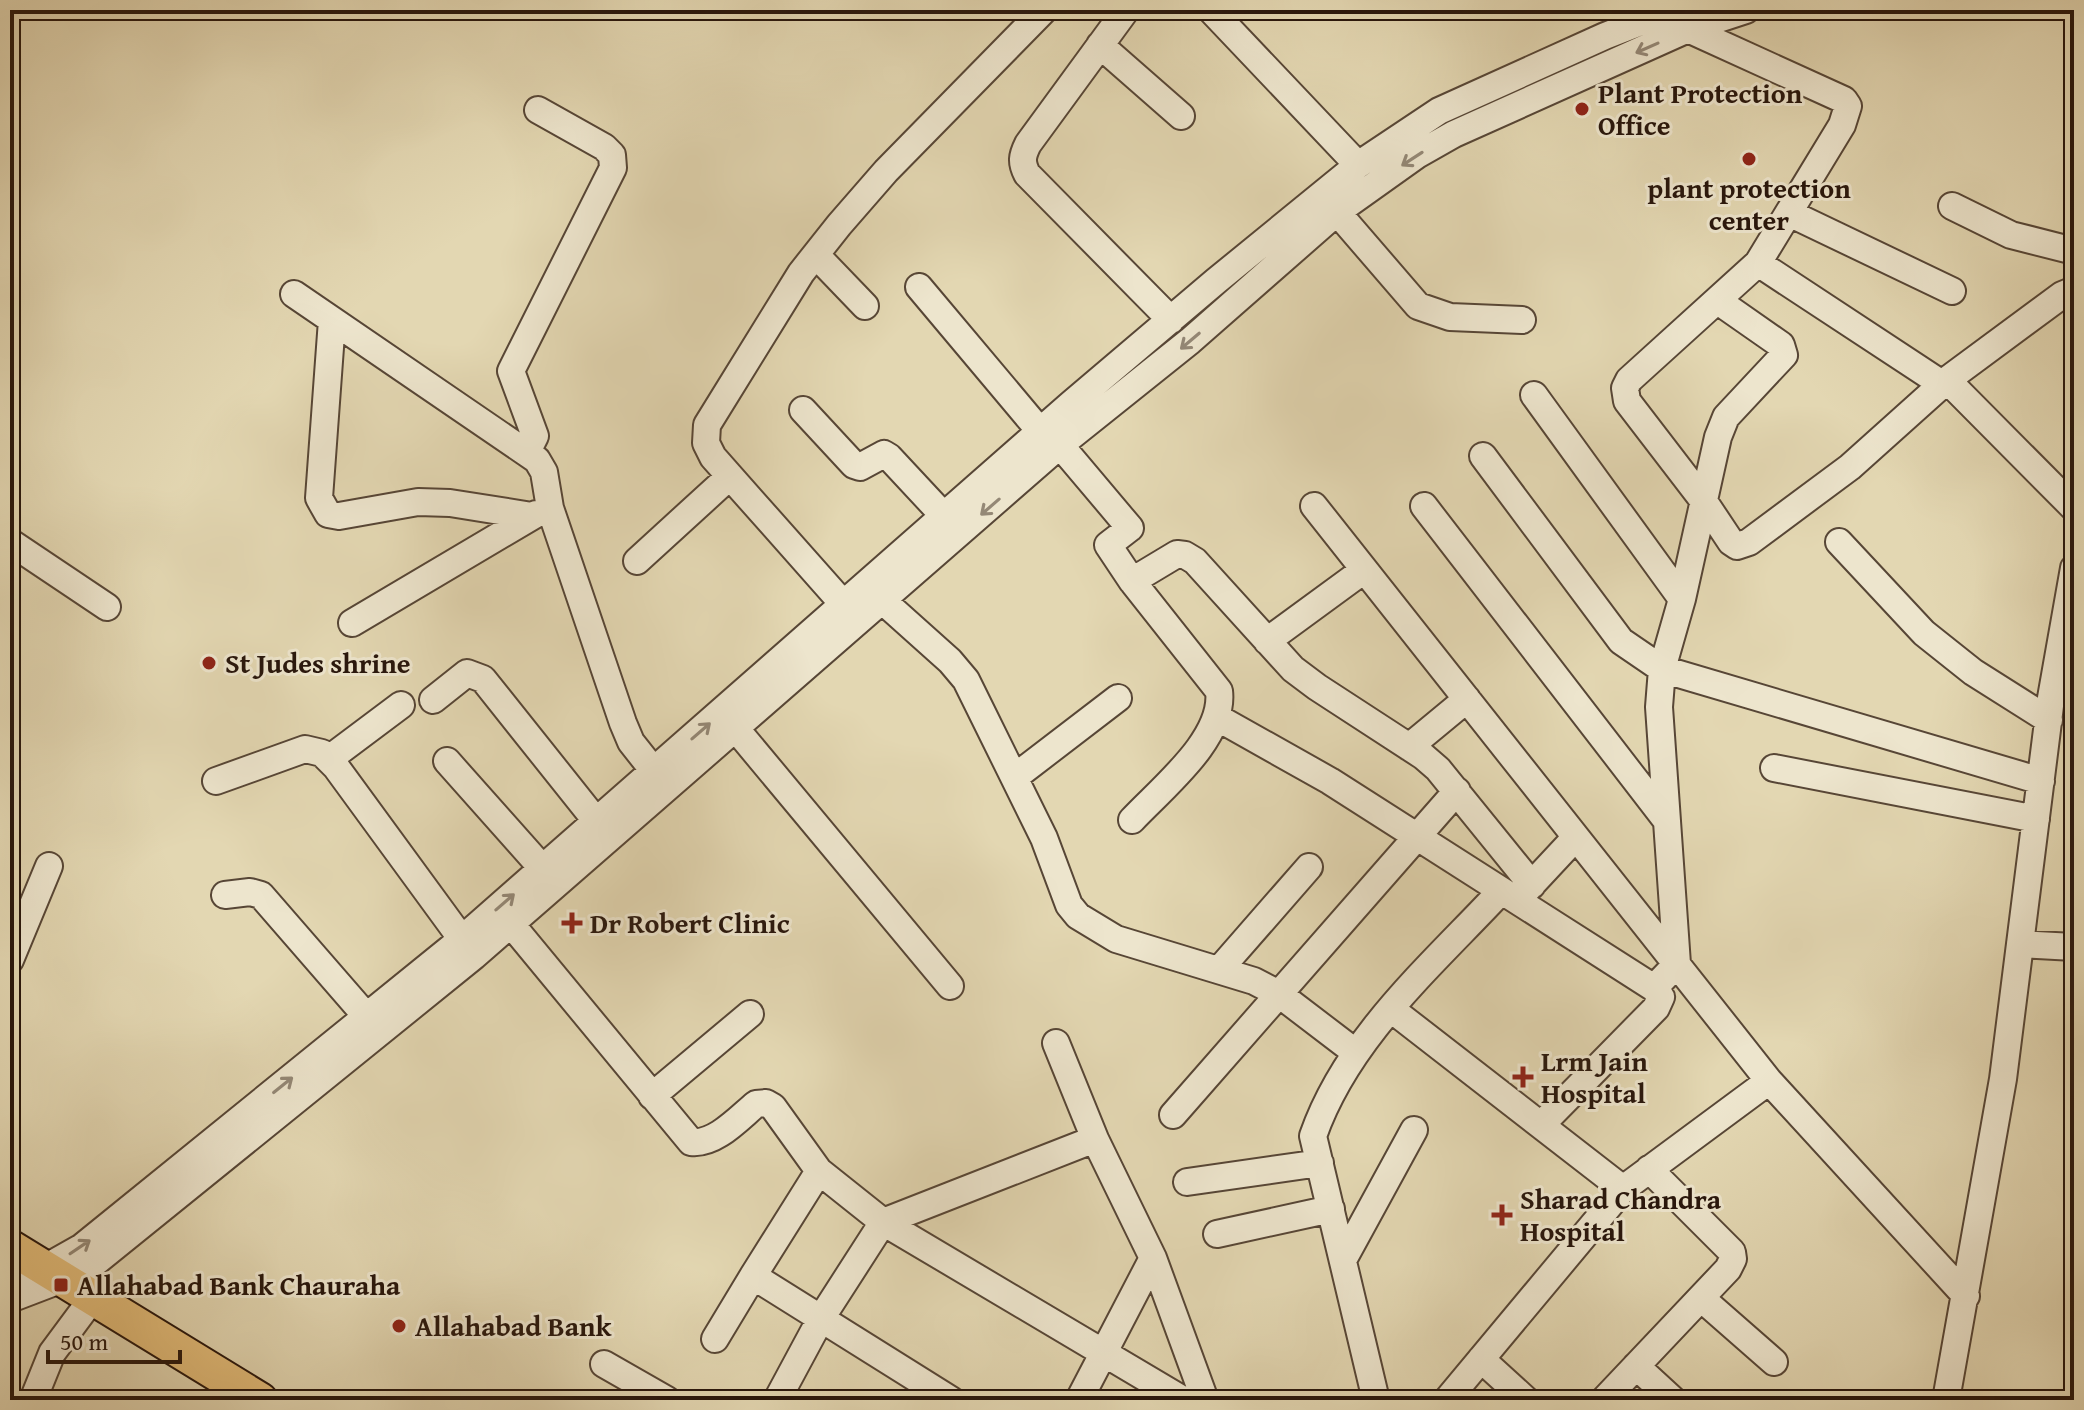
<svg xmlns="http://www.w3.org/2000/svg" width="2084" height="1410" font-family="'Gentium Book Plus',serif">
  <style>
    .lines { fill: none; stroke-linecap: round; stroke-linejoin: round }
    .minor-casing { stroke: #574636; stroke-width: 30 }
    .major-casing { stroke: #28160c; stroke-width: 38 }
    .minor { stroke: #ede5cd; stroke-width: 26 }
    .major { stroke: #e2bc79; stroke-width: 34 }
    .oneway { stroke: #948876 }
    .poi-dot { fill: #8f2418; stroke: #ede5cd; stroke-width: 3 }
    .labels { text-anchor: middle; stroke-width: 6; stroke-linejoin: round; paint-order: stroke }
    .poi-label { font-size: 28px; font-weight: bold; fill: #28160c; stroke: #ede5cd; text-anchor: start }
  </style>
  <rect width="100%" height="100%" fill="#e3d7b2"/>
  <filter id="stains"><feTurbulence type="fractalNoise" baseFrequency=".0025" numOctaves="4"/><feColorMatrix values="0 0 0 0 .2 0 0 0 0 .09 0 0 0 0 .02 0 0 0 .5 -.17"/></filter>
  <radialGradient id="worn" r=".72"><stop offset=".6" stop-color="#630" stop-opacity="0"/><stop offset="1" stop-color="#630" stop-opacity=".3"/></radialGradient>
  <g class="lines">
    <defs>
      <path id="minor" d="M1126,10L1028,144C1022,156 1021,162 1027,174L1171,320
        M1211,10L1358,165
        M1682,22L1688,29L1844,100L1848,106L1842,125L1758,263L1629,380L1625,388L1627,401L1703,500L1731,542L1737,546L1749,542L1850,467L1947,380L2074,508
        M1100,45L1181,116
        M1952,206L2011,235L2074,251
        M1337,212L1418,306L1450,317L1522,320
        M1789,213L1952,291
        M816,255L865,306
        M1758,263L1942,384
        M919,287L1040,431
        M294,294L537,460L544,472L550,508L623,723L631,742L665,785
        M332,320L319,498L328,514L339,516L418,502L450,503L532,516
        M1947,380L2062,295L2074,290
        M1534,395L1682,599
        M803,410L854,465L860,467L884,454L889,457L944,516
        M1060,445L1130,528L1108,545L1132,581L1219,691C1225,738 1163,787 1132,820
        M527,452L535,436L511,371L613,168L612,155L604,147L538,110
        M1483,456L1621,641L1662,669L2041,781
        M1314,506L1769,1081L1966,1296
        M1424,506L1667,821
        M10,542L107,607
        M1839,542L1924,633L1973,672L2049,720
        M637,561L730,476
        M1132,581L1177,554L1185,555L1195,561L1293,669L1317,687L1423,756L1438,769L1532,885
        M883,601L950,661L966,680L1044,838L1069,905L1078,916L1116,939L1254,981L1279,994L1355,1052
        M854,616L713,457L706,443L707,425L801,273L839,225L886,171L1044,10
        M352,623L536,514
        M1267,641L1364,570
        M433,700L467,673L483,679L597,822
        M1218,718L1330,781L1654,988L1677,964L1659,707L1662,669L1682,599L1718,437L1726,417L1784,355L1781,345L1718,301
        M736,729L950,986
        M1409,747L1467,699
        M329,759L401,705
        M447,761L543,869
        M1774,768L2036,819
        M1015,777L1118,698
        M216,781L305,749L322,753L336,767L472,953
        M225,895L250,892L261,895L367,1017
        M1521,896L1576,837
        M511,924L691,1142C715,1145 739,1118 756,1104L766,1103L773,1107L819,1171
        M2020,944L2074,947
        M10,960L49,866
        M1219,970L1309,867
        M1391,1009L1623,1189
        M1056,1043L1095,1139
        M652,1096L750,1014
        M1173,1115L1457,791
        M1541,1125L1656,1008L1661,997L1654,988
        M1187,1182L1320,1163
        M1217,1234L1331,1209
        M1343,1260L1414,1130
        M10,1281L43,1269L82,1247L462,939L1071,404L1216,281L1358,165L1439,111L1605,36L1656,16L1682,10
        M1701,1298L1774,1362
        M10,1299L78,1273L97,1261L474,956L1060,445L1190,341L1337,212L1417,155L1454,134L1688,29L1746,10
        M715,1339L753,1276
        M1481,1359L1526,1400
        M604,1364L667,1400
        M1636,1366L1673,1400
        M33,1400L52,1353L92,1299
        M777,1400L820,1320L883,1222L1095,1139L1153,1258L1205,1400
        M951,1400L753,1276L819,1171L883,1222L1183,1400
        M1079,1400L1153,1258
        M1376,1400L1313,1136C1347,1038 1432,965 1501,891
        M1447,1400L1623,1189L1769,1081
        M1604,1400L1728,1269L1733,1259L1732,1252L1649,1169
        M1946,1400L2003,1079L2051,698L2074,568"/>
      <path id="major" d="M10,1247L260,1400"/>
    </defs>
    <use href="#minor" class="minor-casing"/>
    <use href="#major" class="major-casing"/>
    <use href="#minor" class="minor"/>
    <use href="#major" class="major"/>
  </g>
  <defs><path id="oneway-shaft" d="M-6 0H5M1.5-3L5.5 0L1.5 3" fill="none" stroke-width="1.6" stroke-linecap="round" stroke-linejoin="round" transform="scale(2)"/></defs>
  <g class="oneway">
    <use href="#oneway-shaft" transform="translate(1647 48) rotate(156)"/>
    <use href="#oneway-shaft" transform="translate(1412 159) rotate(147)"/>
    <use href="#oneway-shaft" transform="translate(1190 341) rotate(140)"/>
    <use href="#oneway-shaft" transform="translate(990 507) rotate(139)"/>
    <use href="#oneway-shaft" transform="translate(701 731) rotate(-41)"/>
    <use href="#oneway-shaft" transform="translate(505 902) rotate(-41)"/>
    <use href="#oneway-shaft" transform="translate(283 1085) rotate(-39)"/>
    <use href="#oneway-shaft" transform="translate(80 1247) rotate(-34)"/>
  </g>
  <g class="poi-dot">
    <circle cx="1582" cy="109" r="8"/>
    <circle cx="1749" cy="159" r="8"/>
    <circle cx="209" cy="663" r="8"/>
    <path d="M568 911h8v8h8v8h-8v8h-8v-8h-8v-8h8z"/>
    <path d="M1519 1065h8v8h8v8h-8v8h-8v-8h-8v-8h8z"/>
    <path d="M1498 1203h8v8h8v8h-8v8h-8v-8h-8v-8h8z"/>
    <rect x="53" y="1277" width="16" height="16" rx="4"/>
    <circle cx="399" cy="1326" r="8"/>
  </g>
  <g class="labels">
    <g class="poi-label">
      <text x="1598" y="103">Plant Protection<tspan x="1598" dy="32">Office</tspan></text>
      <text x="1749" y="198" text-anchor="middle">plant protection<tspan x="1749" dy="32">center</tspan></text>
      <text x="225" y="673">St Judes shrine</text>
      <text x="590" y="933">Dr Robert Clinic</text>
      <text x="1541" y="1071">Lrm Jain<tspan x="1541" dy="32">Hospital</tspan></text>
      <text x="1520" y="1209">Sharad Chandra<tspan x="1520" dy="32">Hospital</tspan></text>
      <text x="77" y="1295">Allahabad Bank Chauraha</text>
      <text x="415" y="1336">Allahabad Bank</text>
    </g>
  </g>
  <rect width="2084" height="1410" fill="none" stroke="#e3d7b2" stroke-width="40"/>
  <rect x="12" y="12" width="2060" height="1386" fill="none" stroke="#28160c" stroke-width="4"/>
  <rect x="20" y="20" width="2044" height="1370" fill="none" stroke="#28160c" stroke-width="2"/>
  <path d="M48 1350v12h132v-12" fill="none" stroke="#28160c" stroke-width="4"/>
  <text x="60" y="1350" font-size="24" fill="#28160c" stroke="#ede5cd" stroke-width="6" paint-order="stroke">50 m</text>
  <rect width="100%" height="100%" filter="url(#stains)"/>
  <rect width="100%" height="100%" fill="url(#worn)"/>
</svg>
